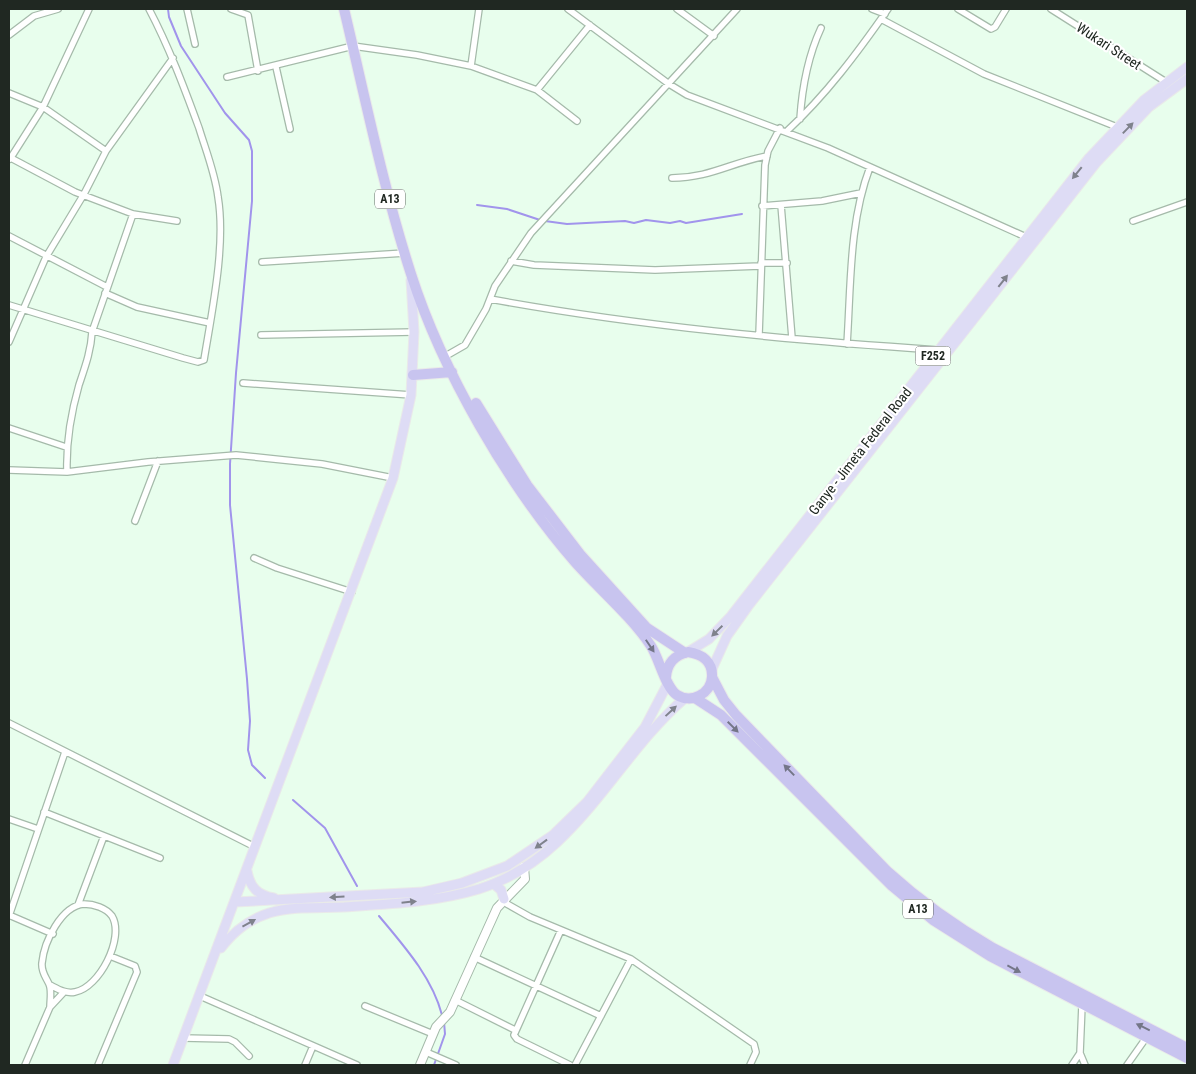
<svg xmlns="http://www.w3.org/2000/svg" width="1196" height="1074" font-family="'Roboto Condensed',sans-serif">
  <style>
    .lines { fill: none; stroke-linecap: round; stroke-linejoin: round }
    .stream { stroke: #a194ec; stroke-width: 2 }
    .street-casing { stroke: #a5baaa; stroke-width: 8 }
    .secondary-casing { stroke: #a5baaa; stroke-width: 10 }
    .primary-casing { stroke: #e9eae9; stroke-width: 11 }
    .highway-casing { stroke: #e9eae9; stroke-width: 12 }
    .street { stroke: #fff; stroke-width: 5.5 }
    .secondary { stroke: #fff; stroke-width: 8 }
    .primary { stroke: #dedcf5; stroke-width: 9 }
    .highway { stroke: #c8c4ef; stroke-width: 10 }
    .oneway { fill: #7f828c }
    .oneway2 { fill: #747688 }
    .labels { text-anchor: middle; stroke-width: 4.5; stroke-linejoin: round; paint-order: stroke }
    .shield { fill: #fff; stroke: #636864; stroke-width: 1 }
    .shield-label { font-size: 12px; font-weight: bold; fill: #202822 }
    .street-label { font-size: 14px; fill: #202822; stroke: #fff }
  </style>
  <rect width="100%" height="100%" fill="#e8feed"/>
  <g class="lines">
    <path class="stream" d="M168,9L169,17L181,46L225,113L249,140L252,151V201L236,373L230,464V505L247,679L250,721L248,750L252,765L265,778
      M477,205L507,209L540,220
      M545,221L567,224L625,221L634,223L646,220L670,223L680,221L686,223L742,214
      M293,800L325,828L357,886
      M379,916C404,946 432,977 442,1015
      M434,1065L445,1034L444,1022"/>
    <defs>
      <path id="street" d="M187,9L195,44
        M231,9L248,15L258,71
        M568,9L669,84L687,95L828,148L1026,237
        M677,9L714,36
        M872,9L885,14
        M958,9L991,29L995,27L1006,9
        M1051,9L1166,82
        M881,19L984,74L1117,127
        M9,35L34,16L58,9
        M471,66L479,9
        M276,67L290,129
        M227,77L353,46L417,55L471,66L537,90L577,121
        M537,90L590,25
        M9,93L43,107L106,151
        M800,119C802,89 808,56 821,28
        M787,131C826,95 858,52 888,9
        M9,157L75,192L133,214L177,221
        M10,159L43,107L89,9
        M672,178C710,178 732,162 767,156
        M781,205L792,338
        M762,206L822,201L861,193
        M1133,221L1187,202
        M9,236L107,287
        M511,261L534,265L655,270L760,266
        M262,262L405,253
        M761,263H787
        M105,293L137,307L210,323
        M490,299C638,326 788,340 938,350
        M9,305L183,358L198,362L204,360C212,311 226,245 218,197C215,173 206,151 199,128C184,87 169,47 149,9
        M261,335L414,332
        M759,335L765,165L768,151L780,128
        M9,342L46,257L84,194L106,151L173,58
        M847,344C851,285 849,222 870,167
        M444,357L465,345L486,309L495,286L531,233L737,9
        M243,383L411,395
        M9,428L66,447
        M9,470L67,472L148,462L236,455L322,464L393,478
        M67,472C66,442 71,413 79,385C85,367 91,351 92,332L133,214
        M135,521L158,461
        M254,558L277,568L352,592
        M9,723L255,847
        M44,812L160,858
        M9,819L38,829
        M504,899L507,904L530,917L631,959L754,1044L756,1052L750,1065
        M78,905L104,836
        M9,915L53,934
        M9,916L65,752
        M561,930L514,1035L517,1039L570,1065
        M474,957L601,1016
        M200,996L357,1065
        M455,1000L515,1030
        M1082,1005L1080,1053L1085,1065
        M365,1006L433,1034
        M50,1007C50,1000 52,990 49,984C46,977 41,972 42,963C44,942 61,906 84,904C94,904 106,908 112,916C125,938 99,988 75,992C66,994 58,989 50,985
        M183,1038L229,1039L235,1042L249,1056
        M426,1052L456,1065
        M25,1065L50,1007L64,992
        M98,1065L137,972L135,966L110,956
        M305,1065L313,1046
        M575,1065L631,959
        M1072,1065L1080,1053
        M1127,1065L1146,1038"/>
      <path id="secondary" d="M420,1065L436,1027L450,1012L497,908L525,879L524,867"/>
      <path id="primary" d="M688,652L709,639L731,616L1089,158L1144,100L1187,67
        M712,669L727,636L749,605L1096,163L1149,107L1187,79
        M247,871C250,887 257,895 274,898
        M494,884L501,890L504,899
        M235,902L423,892L462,883L507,866L553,835L587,802L645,727L668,683
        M221,948C234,931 248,920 269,913C293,906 320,908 344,907C390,904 436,902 479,889C576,859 614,759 685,698
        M173,1065L393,478L411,395L414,332L411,280"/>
      <path id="highway" d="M344,9C365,97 383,187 411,274C442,371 508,485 575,562C598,588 632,617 651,646C659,658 665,687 677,695C691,704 711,694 712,677C713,662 702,654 688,652C675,655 667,663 666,677
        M413,375L452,372
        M476,403L527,485L580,554L647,628L685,653
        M712,677L724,700L736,715L887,871C920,901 955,926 993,948L1187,1048
        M695,698L721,715L892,886L933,920L990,956L1187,1058"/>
    </defs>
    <use href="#street" class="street-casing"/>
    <use href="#secondary" class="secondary-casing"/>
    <use href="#primary" class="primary-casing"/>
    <use href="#highway" class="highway-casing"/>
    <use href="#street" class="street"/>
    <use href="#secondary" class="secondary"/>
    <use href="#primary" class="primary"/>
    <use href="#highway" class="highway"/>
  </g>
  <defs><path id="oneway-solid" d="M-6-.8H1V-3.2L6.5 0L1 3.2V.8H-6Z" transform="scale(1.25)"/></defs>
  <g class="oneway">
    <use href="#oneway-solid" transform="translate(1128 128) rotate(-46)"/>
    <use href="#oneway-solid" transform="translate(1077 173) rotate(129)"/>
    <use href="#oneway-solid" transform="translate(1003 281) rotate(-52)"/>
    <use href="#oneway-solid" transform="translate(717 631) rotate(136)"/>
    <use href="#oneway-solid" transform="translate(671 711) rotate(-43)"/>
    <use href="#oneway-solid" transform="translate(541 844) rotate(144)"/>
    <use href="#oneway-solid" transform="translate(337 897) rotate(177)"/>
    <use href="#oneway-solid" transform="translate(409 902) rotate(-6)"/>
    <use href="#oneway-solid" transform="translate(249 923) rotate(-29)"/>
  </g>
  <g class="oneway2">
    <use href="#oneway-solid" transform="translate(650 646) rotate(56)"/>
    <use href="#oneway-solid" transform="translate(733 727) rotate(45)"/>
    <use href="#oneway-solid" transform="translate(789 770) rotate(-134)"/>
    <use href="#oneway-solid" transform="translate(1014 969) rotate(28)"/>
    <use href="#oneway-solid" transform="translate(1143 1027) rotate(-154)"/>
  </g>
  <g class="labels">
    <g class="shield">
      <rect x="375" y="189.5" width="30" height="19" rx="4"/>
      <rect x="915.5" y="346.5" width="35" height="19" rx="4"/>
      <rect x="903" y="899.5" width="30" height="19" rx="4"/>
    </g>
    <g class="shield-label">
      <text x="390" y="203">A13</text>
      <text x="933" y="360">F252</text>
      <text x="918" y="913">A13</text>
    </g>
    <g class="street-label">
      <text transform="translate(1109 46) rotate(33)" y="5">Wukari Street</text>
      <text transform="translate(860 451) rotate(-52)" y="5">Ganye - Jimeta Federal Road</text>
    </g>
  </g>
  <rect width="1196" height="1074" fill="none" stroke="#202822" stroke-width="20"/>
</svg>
